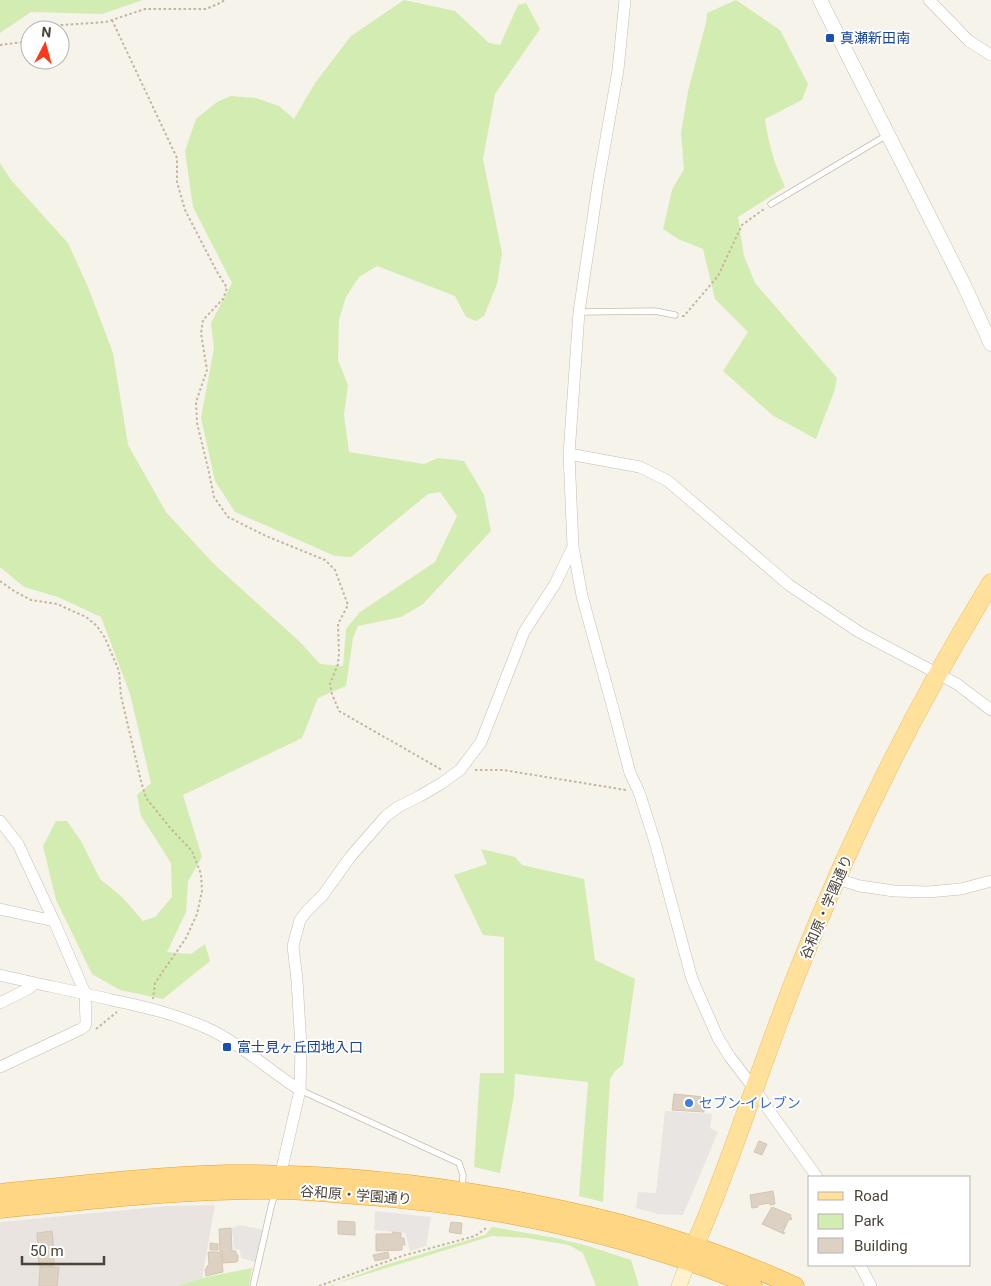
<svg xmlns="http://www.w3.org/2000/svg" width="991" height="1286" font-family="Roboto,'Noto Sans JP',sans-serif">
  <style>
    .industrial { fill: #e9e4df }
    .green { fill: #d3ecb2 }
    .parking { fill: #e8e5e2 }
    .building { fill: #dcd1c2; stroke: #d4c6b2 }
    .lines { fill: none; stroke-linecap: round; stroke-linejoin: round }
    .service-casing { stroke: #c6bdaf; stroke-width: 7 }
    .minor-casing { stroke: #c6bdaf; stroke-width: 12 }
    .tertiary-casing { stroke: #c6bdaf; stroke-width: 15 }
    .secondary-casing { stroke: #d9c798; stroke-width: 16 }
    .primary-casing { stroke: #ecc163; stroke-width: 19 }
    .trunk-casing { stroke: #e8a233; stroke-width: 19 }
    .path { stroke: #c5b69d; stroke-width: 2; stroke-dasharray: 2.5 2.5; stroke-linecap: butt }
    .service { stroke: #fff; stroke-width: 5.5 }
    .minor { stroke: #fff; stroke-width: 11 }
    .tertiary { stroke: #fff; stroke-width: 14 }
    .secondary { stroke: #fff2cc; stroke-width: 15 }
    .primary { stroke: #ffe19b; stroke-width: 18 }
    .trunk { stroke: #ffd684; stroke-width: 18 }
    .transit-dot { fill: #1a4fb4; stroke: #fff; stroke-width: 2 }
    .shop-dot { fill: #3f7fe0; stroke: #fff; stroke-width: 2 }
    .labels { text-anchor: middle; stroke-width: 4; stroke-linejoin: round; paint-order: stroke }
    .transit-label { font-size: 14px; fill: #164399; stroke: #fff; text-anchor: start }
    .street-label { font-size: 14px; fill: #4b4338; stroke: #fff }
    .shop-label { font-size: 14px; fill: #366cbe; stroke: #fff; text-anchor: start }
  </style>
  <rect width="100%" height="100%" fill="#f6f3eb"/>
  <path class="industrial" d="M215,1205L202,1278L177,1286H0V1222L167,1206Z"/>
  <path class="green" d="M0,0H143L102,14L31,12L0,33Z
    M404,0L455,11L489,43L500,45L518,5L526,3L540,29L495,94L483,159L502,253L497,284L484,316L476,321L466,317L455,296L377,266L359,277L346,297L339,320L338,360L348,385L344,415L349,452L424,464L438,458L464,461L484,495L491,531L423,604L401,617L358,626L353,638L346,686L318,698L302,738L183,795L202,857L188,881L186,912L167,952L191,954L205,944L210,961L163,999L120,990L92,974L56,900L43,846L56,821H67L81,841L100,879L122,897L143,921L155,917L172,897L171,863L141,816L137,795L151,783L130,694L101,617L58,597L24,587L0,567V163L11,180L68,243L88,287L113,353L128,445L166,512L214,564L301,643L320,664L343,666L346,629L360,612L435,562L457,516L440,492L428,494L351,557L335,556L235,512L215,481L201,418L214,348L211,323L232,283L193,207L185,151L196,119L217,102L231,96L256,98L279,106L294,119L315,83L351,36Z
    M736,0L780,30L808,84L802,100L765,119C768,143 775,165 785,187L738,217L744,256L755,283L837,378L834,392L816,439L772,415L723,371L748,332L715,299L703,249L678,239L663,229L672,190L684,169L681,133L688,91L706,23L707,13Z
    M481,849L515,857L522,865L584,879L595,960L635,979L623,1065L615,1071L610,1079L603,1202L579,1196L588,1082L515,1074L514,1095L500,1173L474,1167L480,1073H504V937L483,935L454,875L487,864Z
    M492,1227L556,1238L588,1246L631,1260L639,1286H596L583,1253L569,1245L527,1238L492,1236L334,1284V1286H330L334,1284L385,1265L485,1235Z
    M252,1268L249,1286H177L202,1278Z"/>
  <path class="parking" d="M665,1111L712,1114L710,1128L718,1132L683,1215L658,1214L636,1208L638,1192L656,1193Z
    M375,1211L431,1217L426,1246L410,1251L405,1233L374,1230Z
    M241,1225L263,1230L255,1262L241,1258L240,1250L234,1249L232,1228Z"/>
  <path class="building" d="M674,1094L705,1097L704,1112L672,1110Z
    M759,1141L767,1144L762,1155L754,1152Z
    M773,1191L775,1204L770,1205V1203L758,1205V1207L752,1208L750,1195Z
    M772,1207L791,1215L790,1217L792,1218L791,1220L789,1219L783,1232L785,1233L784,1234L762,1224Z
    M338,1221L355,1222V1235L338,1234Z
    M451,1222L462,1223L461,1234L449,1232Z
    M231,1228L232,1251H236V1254L238,1255V1260L237,1262L223,1263L222,1251H220L219,1229Z
    M52,1231L54,1251V1266H39L37,1233Z
    M392,1232L401,1233V1238H404L405,1245H402V1250L376,1251V1234H393Z
    M210,1243L218,1244V1250H210Z
    M208,1252H221L223,1272L206,1276L205,1269L207,1268V1266L209,1265Z
    M388,1252L389,1258L375,1261L373,1255Z
    M40,1267H59L57,1286H39Z"/>
  <g class="lines">
    <defs>
      <path id="service" d="M771,204L887,135
        M579,312L655,311L675,315
        M300,1090L459,1163L463,1175L462,1188
        M253,1286L272,1203L276,1192"/>
      <path id="minor" d="M625,0L618,70L598,184L579,312L569,454L573,547L582,596L614,712L630,773L639,792L655,842L692,979L718,1038L730,1057L759,1095L768,1109L817,1177
        M929,0L969,41L991,55
        M569,454L640,467L668,481L789,585L859,632L957,684L991,710
        M0,821L18,844L54,921L85,993L86,1022L85,1026L81,1029L0,1067
        M837,879L860,886L894,891L928,892L961,889L991,881
        M0,909L54,921
        M0,975C37,984 75,991 112,1000C146,1007 179,1015 211,1030C242,1045 270,1071 300,1090
        M0,1003L28,989L35,983
        M279,1181L300,1090L301,1047L297,980L293,946L300,920L306,912L323,895L351,856L386,816L398,807L420,796L442,783L460,770L481,742L524,632L555,584L573,547
        M860,1265L871,1286"/>
      <path id="tertiary" d="M820,0L964,285L991,344"/>
      <path id="secondary" d="M679,1286L688,1262"/>
      <path id="primary" d="M689,1259C730,1166 759,1070 796,976C849,841 915,707 991,583"/>
      <path id="trunk" d="M0,1193C76,1185 151,1176 228,1174C331,1173 434,1184 535,1204C590,1215 644,1228 697,1247C731,1258 763,1272 795,1286
        M0,1209C92,1200 184,1189 276,1190C298,1190 320,1192 342,1194C482,1203 623,1232 753,1286"/>
    </defs>
    <use href="#service" class="service-casing"/>
    <use href="#minor" class="minor-casing"/>
    <use href="#tertiary" class="tertiary-casing"/>
    <use href="#secondary" class="secondary-casing"/>
    <use href="#primary" class="primary-casing"/>
    <use href="#trunk" class="trunk-casing"/>
    <path class="path" d="M112,20L177,158V182L185,210L216,270L227,288L223,299L203,320L201,333L207,370L196,402L197,423L208,468L214,497L228,517L266,536L325,560L335,570L348,605L338,624L339,653L338,664L330,684L332,694L339,711L442,770
      M42,30L48,26L106,22L145,9H206L222,2L224,0
      M0,45L23,42L30,38
      M682,316H684L718,276L742,225L764,209
      M0,581L14,591L31,600L57,604L86,617L97,626L105,638L119,671L121,696L141,781L146,798L172,830L192,851L201,874L202,891L197,914L186,938L155,983L153,999
      M475,770H503L626,790
      M96,1029L117,1012
      M319,1286L402,1256L475,1236L485,1229L487,1226"/>
    <use href="#service" class="service"/>
    <use href="#minor" class="minor"/>
    <use href="#tertiary" class="tertiary"/>
    <use href="#secondary" class="secondary"/>
    <use href="#primary" class="primary"/>
    <use href="#trunk" class="trunk"/>
  </g>
  <g class="transit-dot">
    <rect x="825" y="33" width="10" height="10" rx="2.5"/>
    <rect x="222" y="1042" width="10" height="10" rx="2.5"/>
  </g>
  <circle class="shop-dot" cx="689" cy="1103" r="5"/>
  <g class="labels">
    <g class="transit-label">
      <text x="840" y="43">真瀬新田南</text>
      <text x="237" y="1052">富士見ヶ丘団地入口</text>
    </g>
    <g class="street-label">
      <text transform="translate(826 907) rotate(-67)" y="5">谷和原・学園通り</text>
      <text transform="translate(356 1195) rotate(4)" y="5">谷和原・学園通り</text>
    </g>
    <g class="shop-label">
      <text x="699" y="1108">セブン-イレブン</text>
    </g>
  </g>
  <rect x="808" y="1176" width="162" height="90" fill="#ffffff" stroke="#b7b4af"/>
  <rect x="818" y="1192" width="25" height="8" fill="#ffe19b" stroke="#b7b4af"/>
  <text x="854" y="1201" font-size="15" fill="#4b4338">Road</text>
  <rect x="818" y="1214" width="25" height="15" fill="#d3ecb2" stroke="#b7b4af"/>
  <text x="854" y="1226" font-size="15" fill="#4b4338">Park</text>
  <rect x="818" y="1238" width="25" height="15" fill="#dcd1c2" stroke="#b7b4af"/>
  <text x="854" y="1251" font-size="15" fill="#4b4338">Building</text>
  <g transform="translate(45 45) rotate(6)"><circle r="24" fill="#ffffff" stroke="#b7b4af"/>
  <path d="M0-4L9 19L0 12L-9 19Z" fill="#ff3819"/>
  <text y="-8" font-size="14" font-weight="bold" text-anchor="middle" fill="#4b4338">N</text>
  </g>
  <path d="M22 1256v8h82v-8" fill="none" stroke="#4b4338" stroke-width="2.5"/>
  <text x="30" y="1256" font-size="15" fill="#4b4338" stroke="#ffffff" stroke-width="4" paint-order="stroke">50 m</text>
</svg>
